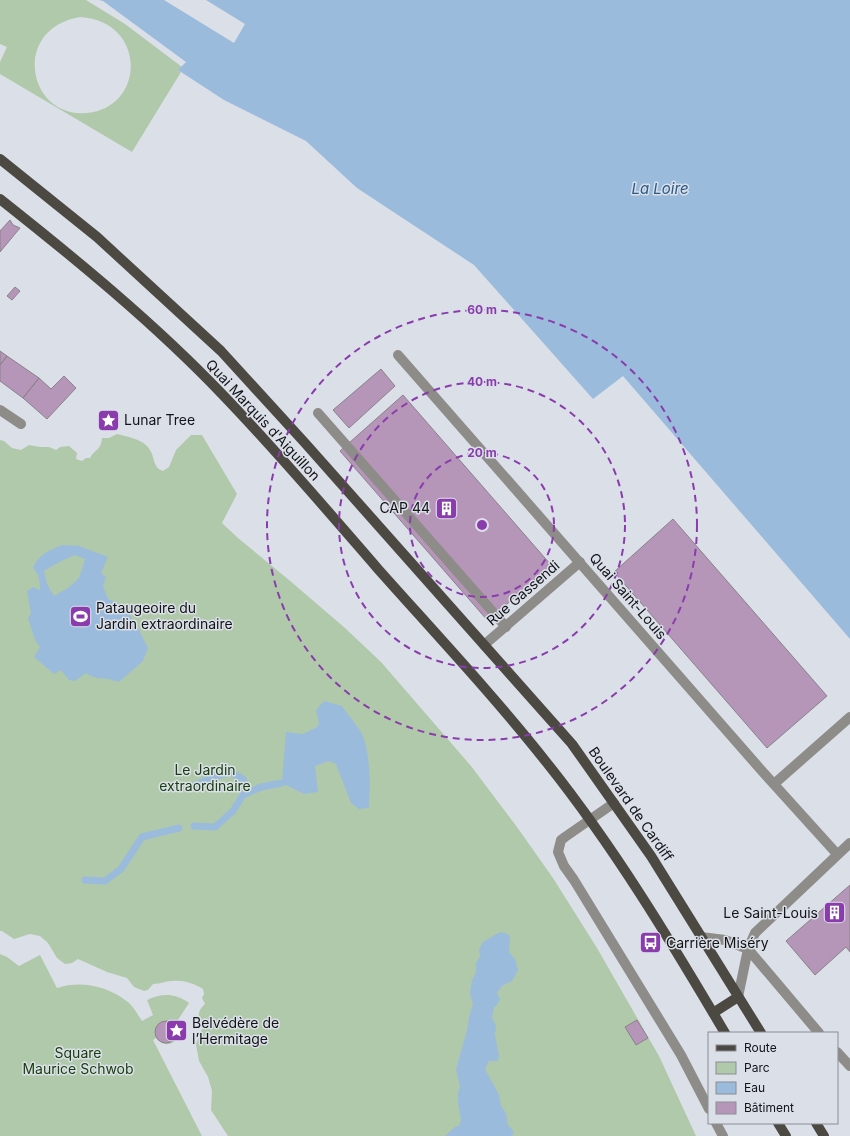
<svg xmlns="http://www.w3.org/2000/svg" width="850" height="1136" font-family="Inter,sans-serif">
  <style>
    .green { fill: #b1c9ab; fill-rule: evenodd }
    .water { fill: #9abbdc; fill-rule: evenodd }
    .pier { fill: #dbdfe8 }
    .lines { fill: none; stroke-linecap: round; stroke-linejoin: round }
    .stream { stroke: #9abbdc; stroke-width: 7 }
    .building { fill: #b696b8; stroke: #89828a }
    .service { stroke: #8e8c88; stroke-width: 10 }
    .minor { stroke: #8e8c88; stroke-width: 10 }
    .primary { stroke: #4c4943; stroke-width: 10 }
    .ring { fill: none; stroke: #8a3cad; stroke-width: 2; stroke-dasharray: 7 5 }
    .labels { text-anchor: middle; stroke-width: 3; stroke-linejoin: round; paint-order: stroke }
    .poi-label { font-size: 14px; fill: #121316; stroke: #dbdfe8; text-anchor: start }
    .street-label { font-size: 14px; fill: #121316; stroke: #dbdfe8 }
    .park-label { font-size: 14px; fill: #18400d; stroke: #dbdfe8 }
    .water-label { font-size: 15px; font-style: italic; fill: #295a87; stroke: #dbdfe8 }
    .centre { fill: #8a3cad; stroke: #dbdfe8; stroke-width: 2 }
    .ring-label { font-size: 12px; text-anchor: middle; font-weight: bold; fill: #8a3cad; stroke: #dbdfe8; stroke-width: 3; stroke-linejoin: round; paint-order: stroke }
  </style>
  <rect width="100%" height="100%" fill="#dbdfe8"/>
  <path class="green" d="M0,0H86L125,24L182,67L178,70L181,72L132,152L0,74V62L7,47L0,44ZM80,17C147,21 146,107 87,113C28,119 10,29 80,17Z
    M117,434C128,437 144,439 150,450C155,458 153,468 163,471L169,467L176,450L191,435H202L237,494L222,523L238,538L289,580L345,628L381,662L471,766L517,827L553,878L597,948L659,1056L696,1136H228L211,1110L212,1091L208,1077L199,1061L196,1044L203,1026C197,1017 197,1011 205,1004L202,998L204,994L203,989C193,983 183,980 172,981C165,981 161,984 153,984L148,990L144,991L134,987L127,978L107,972L78,959L72,963L65,964L57,958L48,943L40,936L30,934L14,939L2,931H0V440L4,441L12,448L21,450L29,445L40,447H49L56,450L60,447L69,446L77,453L76,459L82,461L86,458H90C95,449 101,450 102,438H109Z
    M0,954L7,957L19,966L40,955L57,988C81,980 109,986 129,1003C134,1008 138,1015 142,1021L153,1015L147,1000C162,993 175,993 189,1003L176,1023C186,1038 167,1053 156,1038L153,1040L202,1136H0Z"/>
  <path class="water" d="M99,0H850V639L623,376L593,399L474,265L357,188L306,141L224,100L178,70L186,62L103,1Z
    M62,545L79,546L108,557L101,573L106,577L103,586L108,599L121,604L136,624L148,648L143,661L119,682C115,681 112,680 109,679C100,678 94,679 86,673L75,681L69,680L61,670L54,674L34,657L40,647L35,640L28,618L31,614L27,591L33,587L40,590C40,581 39,574 33,568C39,554 48,551 62,545ZM75,555L85,559L79,578L68,588L54,596L47,584L44,571L61,561Z
    M324,701L342,706C348,715 359,727 363,736C371,759 370,784 369,808L359,809L351,803L336,764L329,761L315,766L318,792L304,794L282,783L286,732L303,734L317,727L319,723L316,710Z
    M500,932L508,934L510,937L509,952L515,959L518,970L512,981L502,986L497,993L500,999L497,1005L494,1007L492,1018L496,1025L495,1035L499,1055L498,1061H489L485,1069L499,1095L501,1106L506,1113L508,1125L514,1132L512,1136H445L455,1127L459,1126L461,1120L458,1103V1093L460,1087L456,1069L467,1030L469,1017L473,1003L470,995V992L472,980L476,972V963L480,956L479,949L483,942Z"/>
  <path class="pier" d="M164,0H206L245,24L234,43Z"/>
  <g class="lines">
    <path class="stream" d="M191,787L214,777L230,772L243,779L249,792
      M194,826L215,827L233,811L243,795L261,787L282,783
      M85,880L105,881L121,869L142,837L179,828"/>
  </g>
  <path class="building" d="M10,220L13,225L20,228L0,252V231Z
    M15,287L20,291L12,300L7,296Z
    M0,351L7,356L0,365Z
    M7,356L39,378L23,398L0,381V365Z
    M381,369L395,386L349,428L333,410Z
    M64,376L76,388L47,419L23,398L39,378L51,389Z
    M403,395L551,565L488,621L340,451Z
    M673,519L827,696L767,748L614,572Z
    M850,885V952L846,947L815,975L786,941Z
    M637,1020L648,1038L636,1045L625,1027Z
    M155 1032a11 11 0 1 1 22 0a11 11 0 1 1-22 0Z"/>
  <g class="lines">
    <path class="service" d="M398,355L762,771L837,854
      M318,413L506,627
      M774,784L850,717
      M738,997L748,949L755,933L850,843"/>
    <path class="minor" d="M0,410L21,424
      M484,645L580,562
      M614,803L565,837L561,840L558,852L564,866L574,880L681,1055L709,1109
      M701,937L725,940L748,949L819,1033
      M837,1052L850,1066
      M716,1123L723,1136"/>
    <path class="primary" d="M0,159L97,237L221,351L305,443L572,744L651,856L761,1033
      M0,199C77,260 154,323 222,394C276,450 327,510 378,569C435,633 494,696 547,763C614,847 670,940 725,1033
      M713,1013L738,997
      M778,1123L786,1136
      M816,1123L824,1136"/>
  </g>
  <g class="ring">
    <circle cx="482" cy="525" r="72"/>
    <circle cx="482" cy="525" r="143"/>
    <circle cx="482" cy="525" r="215"/>
  </g>
  <defs>
    <symbol id="sight-square" viewBox="-11 -11 22 22"><rect x="-9" y="-9" width="18" height="18" rx="4" fill="#8a3cad" stroke="#dbdfe8"/><path d="M0-6L1.8-2.2L6-1.7L2.9 1.2L3.7 5.4L0 3.3L-3.7 5.4L-2.9 1.2L-6-1.7L-1.8-2.2Z" fill="#fff"/></symbol>
    <symbol id="building-square" viewBox="-11 -11 22 22"><rect x="-9" y="-9" width="18" height="18" rx="4" fill="#8a3cad" stroke="#dbdfe8"/><path d="M-4-6H4V6H1V3H-1V6H-4ZM-2.5-4.3h1.7v1.8h-1.7ZM.8-4.3h1.7v1.8H.8ZM-2.5-1h1.7V.8h-1.7ZM.8-1h1.7V.8H.8Z" fill="#fff"/></symbol>
    <symbol id="stadium-square" viewBox="-11 -11 22 22"><rect x="-9" y="-9" width="18" height="18" rx="4" fill="#8a3cad" stroke="#dbdfe8"/><path d="M0-5a6.5 5 0 1 0 0 10a6.5 5 0 1 0 0-10ZM-3.5-1.8h7v3.6h-7Z" fill="#fff"/></symbol>
    <symbol id="bus-square" viewBox="-11 -11 22 22"><rect x="-9" y="-9" width="18" height="18" rx="4" fill="#8a3cad" stroke="#dbdfe8"/><path d="M-5-6H5V4H4V6H2V4H-2V6H-4V4H-5ZM-3.5-4V0h7V-4ZM-3.5 1.2v1.5H-2V1.2ZM2 1.2v1.5H3.5V1.2Z" fill="#fff"/></symbol>
  </defs>
  <g fill-rule="evenodd">
    <use href="#sight-square" x="96" y="408" width="25" height="25"/>
    <use href="#building-square" x="434" y="496" width="25" height="25"/>
    <use href="#stadium-square" x="68" y="604" width="25" height="25"/>
    <use href="#building-square" x="822" y="900" width="25" height="25"/>
    <use href="#bus-square" x="638" y="930" width="25" height="25"/>
    <use href="#sight-square" x="164" y="1018" width="25" height="25"/>
  </g>
  <g class="labels">
    <g class="poi-label">
      <text x="124" y="425">Lunar Tree</text>
      <text x="430" y="513" text-anchor="end">CAP 44</text>
      <text x="96" y="613">Pataugeoire du<tspan x="96" dy="16">Jardin extraordinaire</tspan></text>
      <text x="818" y="918" text-anchor="end">Le Saint-Louis</text>
      <text x="666" y="948">Carrière Miséry</text>
      <text x="192" y="1028">Belvédère de<tspan x="192" dy="16">l’Hermitage</tspan></text>
    </g>
    <g class="street-label">
      <text transform="translate(263 420) rotate(47)" y="5">Quai Marquis d'Aiguillon</text>
      <text transform="translate(523 593) rotate(-41)" y="5">Rue Gassendi</text>
      <text transform="translate(628 596) rotate(49)" y="5">Quai Saint-Louis</text>
      <text transform="translate(631 804) rotate(55)" y="5">Boulevard de Cardiff</text>
    </g>
    <g class="park-label">
      <text x="205" y="775">Le Jardin<tspan x="205" dy="16">extraordinaire</tspan></text>
      <text x="78" y="1058">Square<tspan x="78" dy="16">Maurice Schwob</tspan></text>
    </g>
    <g class="water-label">
      <text x="660" y="194">La Loire</text>
    </g>
  </g>
  <circle cx="482" cy="525" r="6" class="centre"/>
  <g class="ring-label">
    <text x="482" y="314">60 m</text>
    <text x="482" y="386">40 m</text>
    <text x="482" y="457">20 m</text>
  </g>
  <rect x="708" y="1032" width="130" height="92" fill="#dbdfe8" stroke="#8b8d94"/>
  <rect x="716" y="1045" width="20" height="6" fill="#4c4943" stroke="#8b8d94"/>
  <text x="744" y="1052" font-size="12" fill="#121316">Route</text>
  <rect x="716" y="1062" width="20" height="12" fill="#b1c9ab" stroke="#8b8d94"/>
  <text x="744" y="1072" font-size="12" fill="#121316">Parc</text>
  <rect x="716" y="1082" width="20" height="12" fill="#9abbdc" stroke="#8b8d94"/>
  <text x="744" y="1092" font-size="12" fill="#121316">Eau</text>
  <rect x="716" y="1102" width="20" height="12" fill="#b696b8" stroke="#8b8d94"/>
  <text x="744" y="1112" font-size="12" fill="#121316">Bâtiment</text>
</svg>
